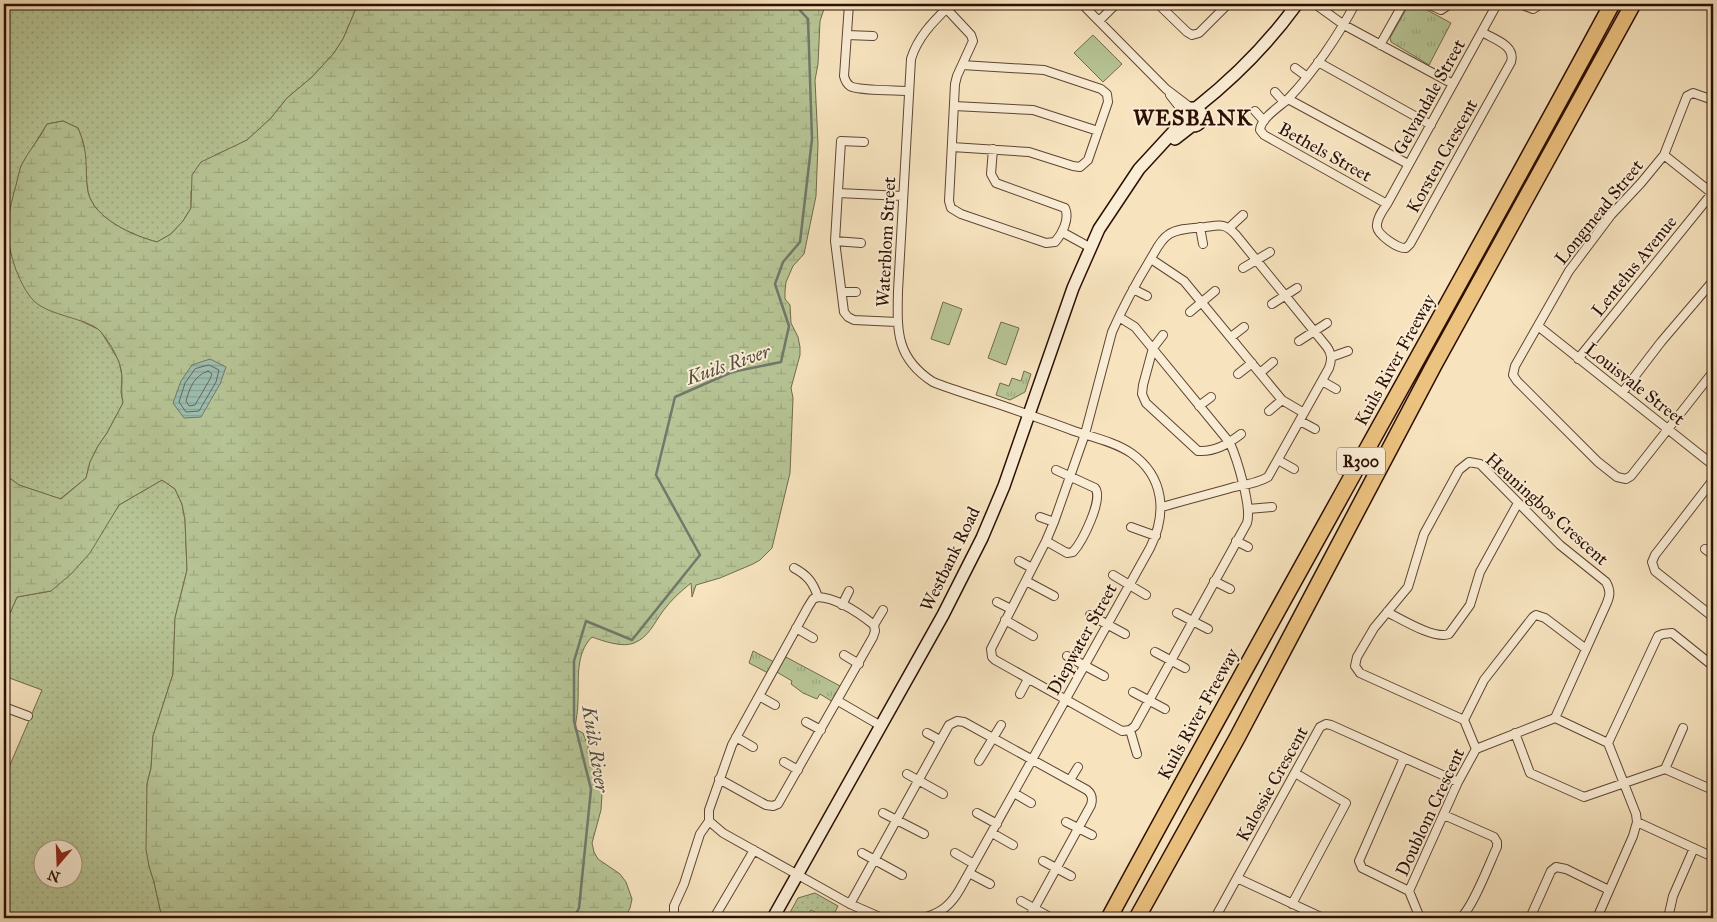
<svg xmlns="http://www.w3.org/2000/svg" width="1717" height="922" font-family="'IM FELL Great Primer',serif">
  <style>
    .grass { fill: url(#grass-dots); stroke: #726a4c; fill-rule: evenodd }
    .wetland { fill: url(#wetland-marsh); stroke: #726a4c }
    .park { fill: url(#park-tufts); stroke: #726a4c }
    .pitch { fill: #b7c596; stroke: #726a4c }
    .water { fill: url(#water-rules); stroke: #70796b }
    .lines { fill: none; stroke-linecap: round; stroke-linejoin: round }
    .shore { stroke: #64675a; stroke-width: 1 }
    .stream { stroke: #70796b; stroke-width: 2.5 }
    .street-casing { stroke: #5f4432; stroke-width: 10 }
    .secondary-casing { stroke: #2c0f03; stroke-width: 14 }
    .highway-casing { stroke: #2c0f03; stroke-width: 18 }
    .street { stroke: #faedd5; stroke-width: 8 }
    .secondary { stroke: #faedd5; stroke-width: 11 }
    .highway { stroke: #ecc280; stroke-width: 15 }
    .labels { text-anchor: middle; stroke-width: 4; stroke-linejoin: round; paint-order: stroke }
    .shield { fill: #faedd5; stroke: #6a5242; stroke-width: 1 }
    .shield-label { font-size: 16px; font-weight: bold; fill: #2c0f03 }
    .street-label { font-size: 18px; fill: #2c0f03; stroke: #faedd5 }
    .water-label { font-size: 19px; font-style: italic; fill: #544d40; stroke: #faedd5 }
    .district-label { font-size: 22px; font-weight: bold; letter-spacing: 1px; fill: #2c0f03; stroke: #faedd5 }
  </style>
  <defs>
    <pattern id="grass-dots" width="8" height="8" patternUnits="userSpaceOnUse" patternTransform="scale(1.25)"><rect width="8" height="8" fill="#b7c596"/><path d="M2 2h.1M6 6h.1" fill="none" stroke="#9ea880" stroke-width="1.8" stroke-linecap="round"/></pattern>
    <pattern id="wetland-marsh" width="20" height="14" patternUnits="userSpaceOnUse" patternTransform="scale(1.25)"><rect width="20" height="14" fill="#b7c596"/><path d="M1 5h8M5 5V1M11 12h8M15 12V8" fill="none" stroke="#9ea880"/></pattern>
    <pattern id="park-tufts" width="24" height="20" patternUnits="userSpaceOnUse" patternTransform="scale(1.25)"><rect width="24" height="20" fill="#b7c596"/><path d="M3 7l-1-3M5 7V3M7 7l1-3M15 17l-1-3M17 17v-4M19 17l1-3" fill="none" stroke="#9ea880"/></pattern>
    <pattern id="water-rules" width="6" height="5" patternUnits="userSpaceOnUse" patternTransform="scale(1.25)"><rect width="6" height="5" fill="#9dbfb1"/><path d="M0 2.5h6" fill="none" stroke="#87a397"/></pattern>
  </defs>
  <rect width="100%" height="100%" fill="#f7e4bf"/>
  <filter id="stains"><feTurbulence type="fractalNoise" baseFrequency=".004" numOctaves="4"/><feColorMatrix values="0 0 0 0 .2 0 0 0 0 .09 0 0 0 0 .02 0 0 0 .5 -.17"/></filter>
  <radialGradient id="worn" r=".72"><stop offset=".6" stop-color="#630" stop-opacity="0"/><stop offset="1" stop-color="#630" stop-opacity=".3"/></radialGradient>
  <path class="grass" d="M4,4H358L343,39L334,53L312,77L287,98L271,118L247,140L232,148L215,155L191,191V208L183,221L171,234L157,242C134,236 94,219 88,192C85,177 86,161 84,146C83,140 80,134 78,128L63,121L47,124L21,166L9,214V245L19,276L85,323L100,330L119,361L122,376L121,392L123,403L107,433L98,446L90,462L86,478L60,499L19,485L4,474Z
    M162,480L175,489L182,504L185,520L187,570L175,618L173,674L153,736L151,768L147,784L149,866L154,882L162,918H4V779L42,690L4,676V623L11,611L17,597L51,591L105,527L119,505ZM42,850H72V880H42Z
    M815,893L838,906L832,918H826L811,910L806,918H787L798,898Z"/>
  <path class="wetland" d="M358,4H824L825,6L820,21L818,64L815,80L818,144L816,196L804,254L793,266L786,282L785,291V299L790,305L791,323L798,337L800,347V355L791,388L793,398L790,473L772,548L760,560L753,564L720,578L696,585L692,597L691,583C680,592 671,600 663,611C654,623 649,637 634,643C623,648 603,641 592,637C575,654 579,679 578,701C578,710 576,720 575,729L583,733L586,741L591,734L587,752L600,775L602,793L601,810L592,843L594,852L598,859L620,874L626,882L632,899L630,908L625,918H162L154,882L149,866L146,850L147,784L151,768L153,736L173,674L175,618L187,570L185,520L182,504L175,489L162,480L119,505L90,553L71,574L51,591L17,597L11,611L4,623V474L19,485L61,499L86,478L90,462L98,446L107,433L123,403C121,393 122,386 122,376C121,361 111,344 101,332C91,320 55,316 39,305C28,298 21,282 16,270C5,237 6,225 14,192C17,184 18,174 21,166C28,151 40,139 47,124L63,121L78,128C80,133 82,138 83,143C88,158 85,176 88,192C94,219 134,236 157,242L171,234L183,221L191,208L192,175L201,162L247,140L271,118L287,98L312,77L334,53L343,39Z"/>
  <path class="park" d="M1409,4H1416L1451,23L1429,65L1391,42L1390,38Z
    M1024,371L1031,374L1025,392L1010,400L996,395L1000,383L1009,386L1012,378L1021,381Z
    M753,651L774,662L768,673L749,663Z
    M784,656L842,687L833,702L820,694L817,699L803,693L791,684L792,681L775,671Z"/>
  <path class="pitch" d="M1093,35L1122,64L1103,82L1074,53Z
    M943,302L962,309L949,345L931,339Z
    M1001,322L1019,328L1006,365L988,358Z"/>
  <path class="water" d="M210,359L226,367L220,384L201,417L184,418L173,403L181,381L192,365Z"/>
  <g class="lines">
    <path class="shore" d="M209,365L219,370L216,382L199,411L186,412L179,402L185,383L195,369Z
      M208,371L212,374L210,379L195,405L189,406L186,401C190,387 194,376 208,371Z"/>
    <path class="stream" d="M574,918L579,908L591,789L574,721V661L586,621L632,640L700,555L656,475L675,397L732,372L781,362L789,326L775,284L783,262L800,242L812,139L808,19L794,4"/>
    <defs>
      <path id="street" d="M849,4L844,76C845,80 846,83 850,86C858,91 898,90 909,91
        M942,4L971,35L973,41L957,76L955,84L949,201L951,208L961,214L1046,243L1055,242C1062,234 1070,219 1065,208L996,183L991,174L993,149
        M1082,4L1166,89L1191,108
        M1158,4L1187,32L1192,35L1199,33L1228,4
        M1315,4L1344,25L1453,84
        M1355,4C1338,36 1313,73 1288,99C1279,107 1261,118 1260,130L1264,135L1387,204
        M1428,4L1441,10L1450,4
        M1520,4L1533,9L1541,4
        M1099,21L1116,4
        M1482,32C1493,39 1516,45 1511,62L1410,244L1406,248C1398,249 1378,235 1377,227C1376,219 1383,210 1387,204L1497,4
        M847,35L873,36
        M1380,45L1403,4
        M1318,62L1431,125
        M1295,68L1306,76
        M1275,92L1284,102
        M1170,95L1185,114
        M1288,99L1408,164
        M1713,100L1693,93L1687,96L1664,155L1641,183L1611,215L1569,271L1515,366L1513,375L1517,381L1598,462L1617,477L1626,479L1631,476L1713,372
        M954,106L1033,110L1098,131
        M1255,111L1264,121
        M864,142L841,141L835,241L844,312L848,317L854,320L897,322
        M952,147L1029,152L1073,166L1080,167L1088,160L1108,102L1107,94L1101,89L1044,70L962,65
        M1664,155L1713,194
        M838,193L903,196
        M1200,227L1203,244
        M1229,228L1243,215
        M1062,232L1091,248
        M835,241L861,243
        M1151,259L1184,281L1282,400L1304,413
        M1243,268L1270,252
        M1133,289L1147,296
        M842,292H856
        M1272,304L1297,288
        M1190,312L1215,291
        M1119,317L1135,327L1139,332L1230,443C1237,459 1252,507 1247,523L1135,726L1130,730L1122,731L995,660L992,657L991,649L1046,541L1054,522L1085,434L1112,332C1123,307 1136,283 1150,260C1155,252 1160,240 1168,235C1177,228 1194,228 1205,227C1221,225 1225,223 1236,235L1327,347C1332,354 1332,360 1329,368L1268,477C1258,483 1245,485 1234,487C1210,494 1186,500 1162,507
        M1538,326L1713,465
        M1163,335L1153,348L1143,385L1142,394L1146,403L1198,451C1215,452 1228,444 1241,434
        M1231,337L1244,327
        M1299,341L1327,323
        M1331,357L1348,351
        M1578,359L1713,192
        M1260,373L1273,362
        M1238,374L1252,363
        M1322,381L1336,389
        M1622,393L1661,342L1713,281
        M1199,406L1211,397
        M1269,411L1282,400
        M1300,421L1315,429
        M1278,460L1294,469
        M1713,480L1655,555L1652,562L1655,571L1713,617
        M1248,509L1272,507
        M1040,517L1054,522
        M1131,527L1156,536
        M1046,541L1067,553L1073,552C1082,542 1104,499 1095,488L1056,470
        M1236,541L1248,547
        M1705,549L1713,555
        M1019,561L1032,568
        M794,568C807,575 813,582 818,597L813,599L808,607L732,745L709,810V821L723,833L850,904L882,918
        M1113,575L1146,595
        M1026,581L1054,596
        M1214,581L1230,589
        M997,602L1011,609
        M842,605L849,591
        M1387,612C1401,619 1435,640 1449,634L1470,605L1480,572L1518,503
        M1177,613L1208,629
        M1090,615L1125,634
        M1005,620L1033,636
        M874,625L883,610
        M796,628L813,638
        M1155,652L1185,668
        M844,655L859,664
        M1067,656L1104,676
        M1133,692L1165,709
        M1020,694L1028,679
        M759,696L775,705
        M838,701L881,726
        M4,707L28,716
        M1464,720L1484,680L1533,617L1536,615L1545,618L1586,649
        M806,722L821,730
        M1130,730L1137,754
        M927,733L940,740
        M1515,733L1530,773L1584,797L1665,769L1713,790
        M736,737L753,747
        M1608,743L1658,636L1663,634L1672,633L1713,666
        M1476,749L1464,720L1360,673L1355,666L1357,657L1374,628L1408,587L1424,534L1459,470L1469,462L1480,464L1560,545L1606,582C1611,591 1610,596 1606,605L1555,718
        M1404,758L1359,861L1362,868L1409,891
        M979,761L1001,725
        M784,762L798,770
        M1665,769L1683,728
        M907,774L943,794
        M719,779L766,805L773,806L778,804L873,637L875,631L874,625C859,613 837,598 818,597
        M1070,780L1078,767
        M1014,793L1031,803
        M883,813L924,834
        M977,813L997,824
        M1444,815L1494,837L1497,842V847C1490,862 1472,910 1460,918
        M1066,822L1092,835
        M1637,822L1713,857
        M992,833L1013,845
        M862,853L902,875
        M955,853L974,864
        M1043,861L1071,876
        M969,873L990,884
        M1021,901L1048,916
        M850,904L949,725L957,721L964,722L1087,790C1092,794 1093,798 1091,805L1029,918
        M1292,904L1346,803L1295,773
        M677,918L674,913V906L684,884L700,834L709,821
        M714,918L754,850
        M923,918C941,913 951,905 960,889L1150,548C1167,514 1165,477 1131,453C1115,442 1092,437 1074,431C1048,421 1021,412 995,403C974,396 953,390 933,382C896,358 897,332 898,291L911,59C918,36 934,21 951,4
        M1215,918L1237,878
        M1323,918L1237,878L1320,727L1326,724L1331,725L1458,782
        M1420,918L1409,891L1458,782L1476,749L1555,718L1608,743L1636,814L1637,822L1633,836L1597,918
        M1530,918L1551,871L1556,867L1566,869L1609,890
        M1668,918L1673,896L1694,848"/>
      <path id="secondary" d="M1196,108C1234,78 1268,44 1297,4
        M1184 117a9 9 0 1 1 18 0a9 9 0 1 1-18 0Z
        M1175,139L1193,125
        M773,918L943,615L982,538L1004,486L1073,288L1099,229L1139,169L1185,119"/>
      <path id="highway" d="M1109,918C1274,612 1447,310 1612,4
        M1137,918L1237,738L1434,365L1633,4"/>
    </defs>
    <use href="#street" class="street-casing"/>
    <use href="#secondary" class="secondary-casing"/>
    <use href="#highway" class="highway-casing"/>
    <use href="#street" class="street"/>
    <use href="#secondary" class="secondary"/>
    <use href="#highway" class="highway"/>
  </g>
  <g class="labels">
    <rect class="shield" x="1337" y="447.5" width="48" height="27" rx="4"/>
    <g class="shield-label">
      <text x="1361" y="467">R300</text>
    </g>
    <g class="street-label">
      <text transform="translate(1429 97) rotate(-61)" y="6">Gelvandale Street</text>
      <text transform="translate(1325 152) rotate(29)" y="6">Bethels Street</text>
      <text transform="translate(1442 156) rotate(-61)" y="6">Korsten Crescent</text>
      <text transform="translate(1599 212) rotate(-51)" y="6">Longmead Street</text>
      <text transform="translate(886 242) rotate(-87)" y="6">Waterblom Street</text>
      <text transform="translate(1634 266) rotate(-51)" y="6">Lentelus Avenue</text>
      <text transform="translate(1395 360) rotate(-61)" y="6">Kuils River Freeway</text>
      <text transform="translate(1635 384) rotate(38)" y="6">Louisvale Street</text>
      <text transform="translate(1547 509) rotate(42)" y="6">Heuningbos Crescent</text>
      <text transform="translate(950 559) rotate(-64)" y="6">Westbank Road</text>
      <text transform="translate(1082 639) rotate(-61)" y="6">Diepwater Street</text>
      <text transform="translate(1198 714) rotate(-61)" y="6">Kuils River Freeway</text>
      <text transform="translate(1272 784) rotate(-61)" y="6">Kalossie Crescent</text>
      <text transform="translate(1430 812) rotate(-65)" y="6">Doublom Crescent</text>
    </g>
    <g class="water-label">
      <text transform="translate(728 364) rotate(-19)" y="7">Kuils River</text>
      <text transform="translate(596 749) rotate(81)" y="7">Kuils River</text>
    </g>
    <g class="district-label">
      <text x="1193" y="125">WESBANK</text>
    </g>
  </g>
  <rect width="1717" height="922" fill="none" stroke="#f7e4bf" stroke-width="20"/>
  <rect x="5" y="5" width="1707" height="912" fill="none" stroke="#2c0f03" stroke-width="2.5"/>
  <rect x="10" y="10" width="1697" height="902" fill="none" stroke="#2c0f03"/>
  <g transform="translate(58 864) rotate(199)"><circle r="24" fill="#faedd5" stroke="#a89481"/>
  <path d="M0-4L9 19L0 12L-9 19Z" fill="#8f2418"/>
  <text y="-8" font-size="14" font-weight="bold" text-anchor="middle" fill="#2c0f03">N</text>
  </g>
  <rect width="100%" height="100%" filter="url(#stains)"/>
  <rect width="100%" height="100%" fill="url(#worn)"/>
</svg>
